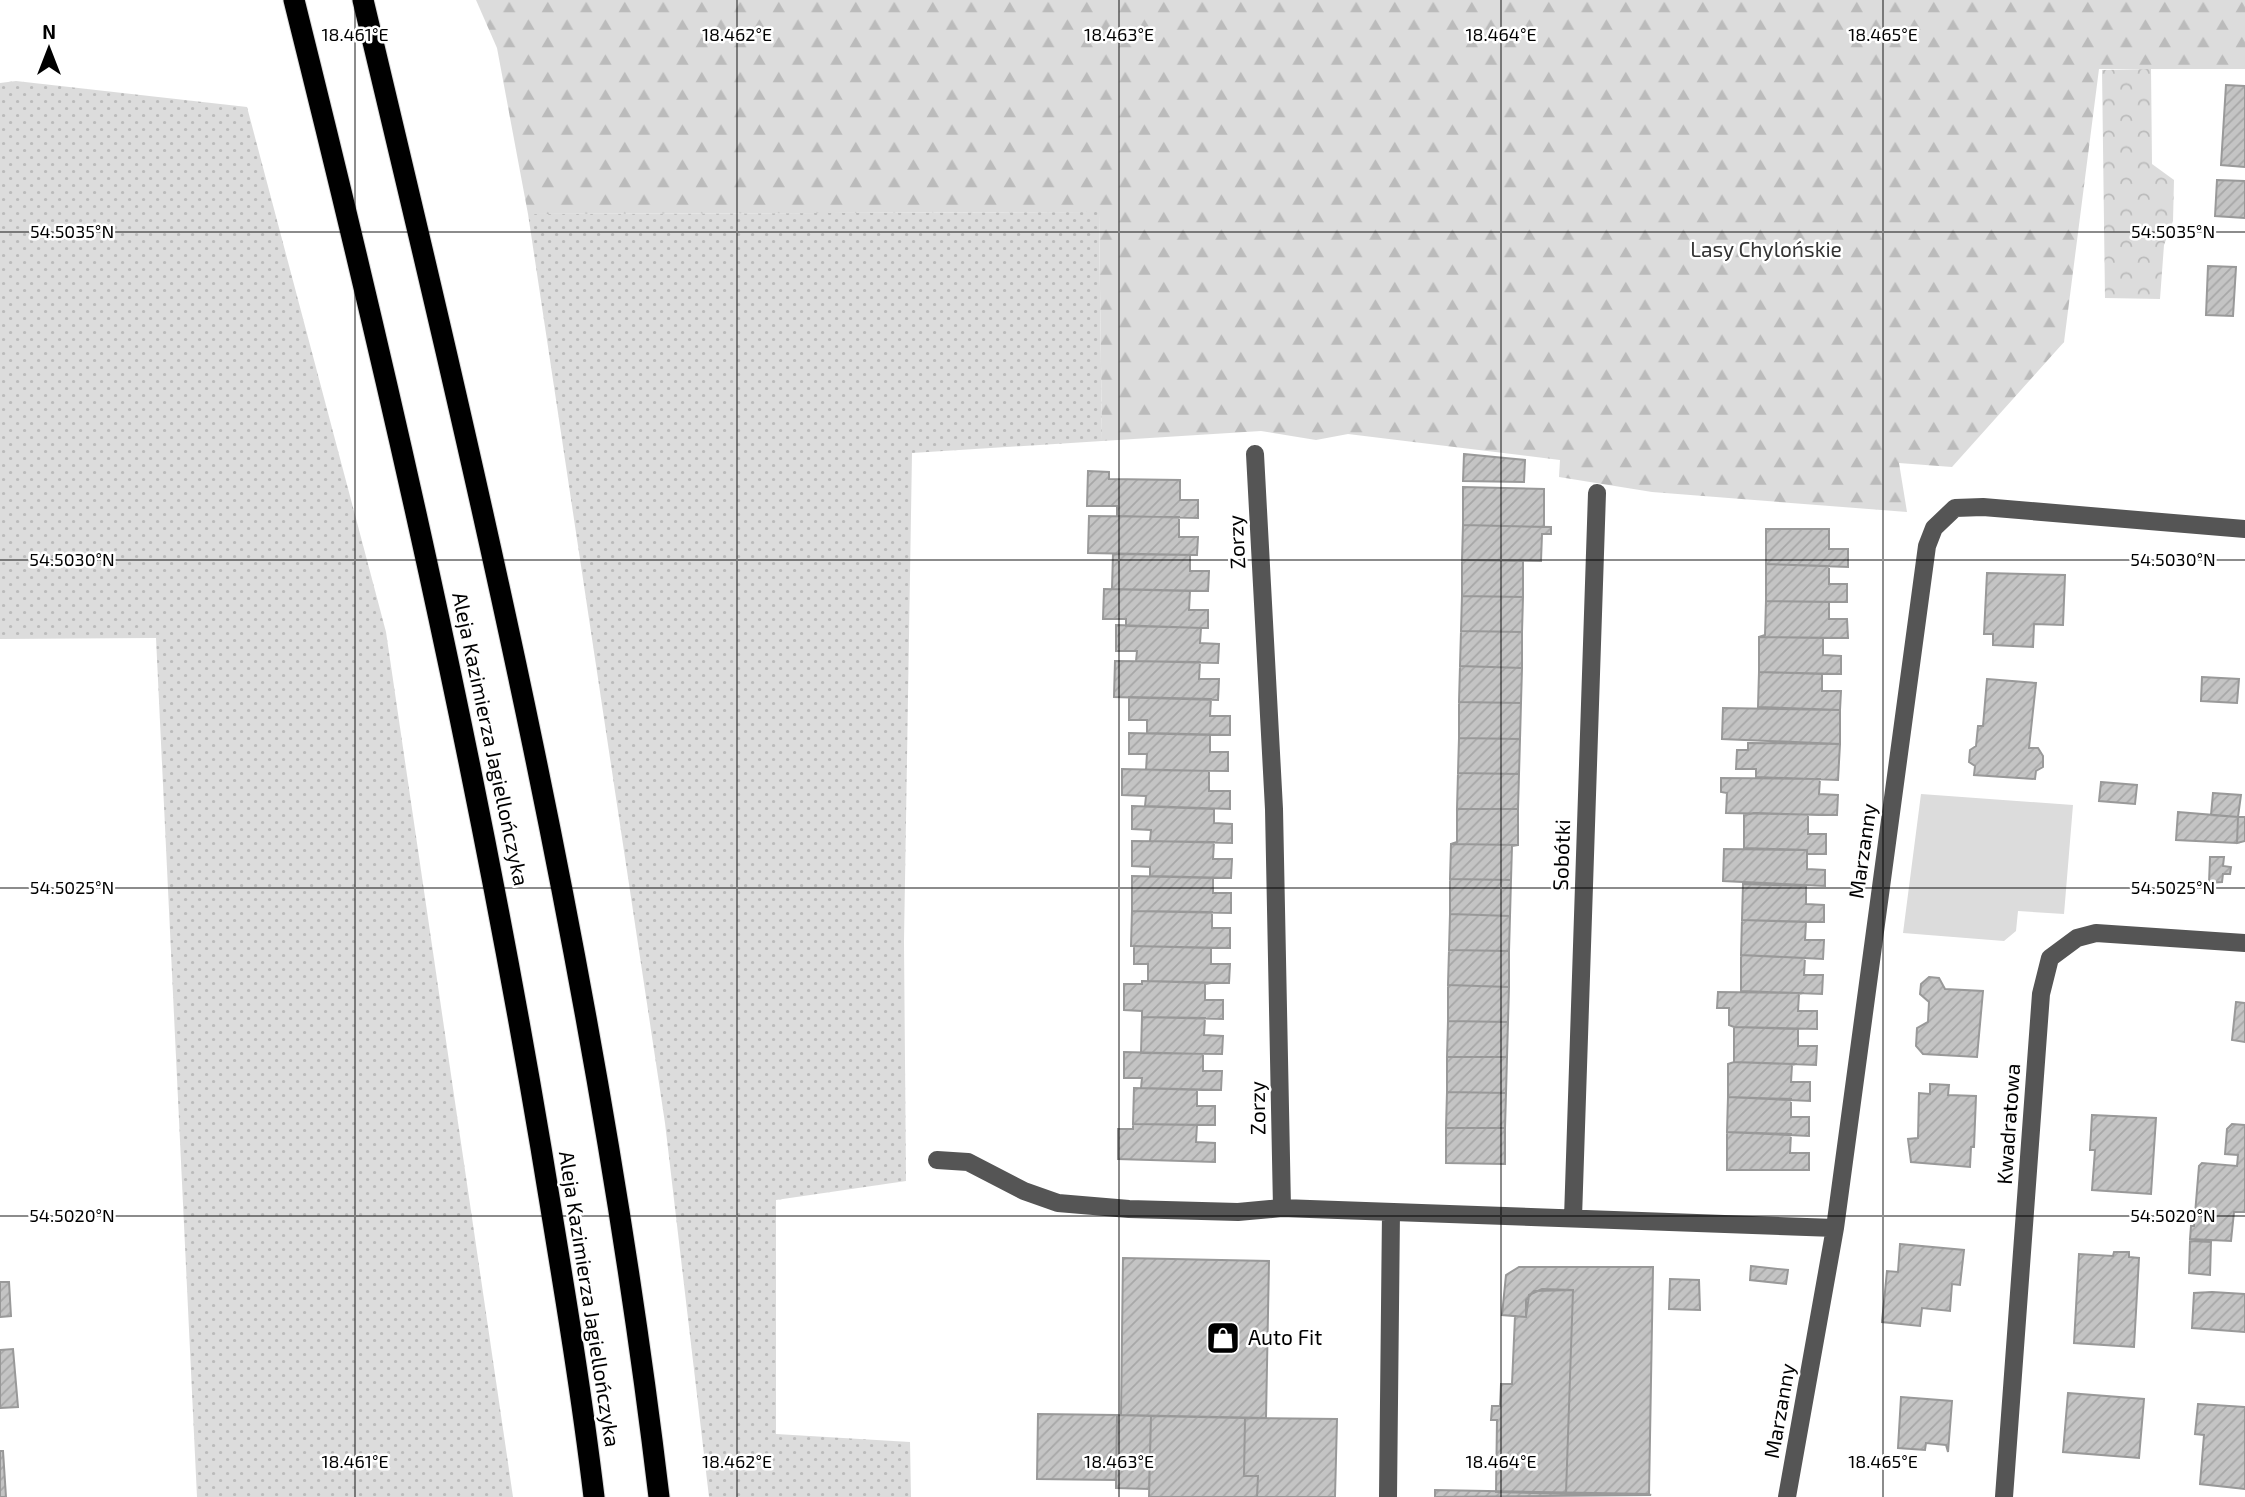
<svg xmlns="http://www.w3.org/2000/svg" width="2245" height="1497" font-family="'Exo 2',sans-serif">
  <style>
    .grass { fill: url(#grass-dots) }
    .forest { fill: url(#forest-firs) }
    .park { fill: url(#park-crowns) }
    .garden { fill: #dcdcdc }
    .building { fill: url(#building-hatch); stroke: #999; stroke-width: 2 }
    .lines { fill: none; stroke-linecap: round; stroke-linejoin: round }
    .highway-casing { stroke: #dbdbdb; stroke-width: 23 }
    .minor { stroke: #555; stroke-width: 18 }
    .highway { stroke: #000; stroke-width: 21 }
    .ticks { fill: none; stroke: #000; stroke-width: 2; stroke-opacity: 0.45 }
    .labels { text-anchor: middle; stroke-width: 5; stroke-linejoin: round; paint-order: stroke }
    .park-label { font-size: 21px; fill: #333; stroke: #fff }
    .street-label { font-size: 21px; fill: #000; stroke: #fff }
    .poi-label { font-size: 21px; fill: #000; stroke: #fff; text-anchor: start }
    .ticks-label { font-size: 18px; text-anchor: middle; fill: #000; stroke: #fff; stroke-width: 5; stroke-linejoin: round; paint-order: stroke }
  </style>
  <defs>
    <pattern id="grass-dots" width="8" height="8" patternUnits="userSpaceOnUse" patternTransform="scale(1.75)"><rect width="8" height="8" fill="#dcdcdc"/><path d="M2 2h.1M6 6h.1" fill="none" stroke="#bbb" stroke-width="1.8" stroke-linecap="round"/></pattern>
    <pattern id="forest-firs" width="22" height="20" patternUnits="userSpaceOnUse" patternTransform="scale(1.75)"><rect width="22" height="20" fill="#dcdcdc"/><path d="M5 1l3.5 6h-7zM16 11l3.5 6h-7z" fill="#bbb"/></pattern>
    <pattern id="park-crowns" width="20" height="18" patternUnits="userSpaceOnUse" patternTransform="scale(1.75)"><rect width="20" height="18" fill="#dcdcdc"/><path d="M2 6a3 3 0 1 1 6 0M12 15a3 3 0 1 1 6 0" fill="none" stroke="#bbb"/></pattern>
    <pattern id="building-hatch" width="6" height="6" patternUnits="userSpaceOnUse" patternTransform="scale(1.75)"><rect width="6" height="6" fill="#c4c4c4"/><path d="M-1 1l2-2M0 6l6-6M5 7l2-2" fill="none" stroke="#a7a7a7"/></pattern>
  </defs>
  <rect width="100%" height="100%" fill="#fff"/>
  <path class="grass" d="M16,81L247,107L386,632L513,1497H197L156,638L0,639V83Z
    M1099,212L1102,441L912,453L904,942L906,1181L776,1200V1434L910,1442L911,1497H709L665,1123L528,214Z"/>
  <path class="forest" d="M476,0H2245V69H2099L2064,342L1952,467L1899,463L1907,512L1652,492L1559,477L1560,460L1348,434L1316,440L1261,431L1102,441L1099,212L528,214L497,48Z"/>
  <path class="park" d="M2151,69L2152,164L2174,180L2173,221L2164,245L2160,299L2105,298L2102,70Z"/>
  <path class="garden" d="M1921,794L2073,805L2064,914L2018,911L2016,931L2004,941L1903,933Z"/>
  <path class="building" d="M2226,85L2245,86V167L2221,165Z
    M2217,180L2245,181V218L2215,216Z
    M2208,266L2236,267L2233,316L2206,315Z
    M1464,454L1525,460L1524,482L1463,481Z
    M1088,471L1109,472V479L1180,480V500H1198V518L1117,516V506H1087Z
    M1463,487L1544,489V527L1463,525Z
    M1089,516L1179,517V537H1198L1197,555L1088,553Z
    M1463,525L1551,527V534H1542L1541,561L1462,560Z
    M1766,529H1829V549H1848V567L1766,564Z
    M1113,554L1190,555V571H1209L1208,591L1112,589Z
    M1462,560L1523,561V597L1462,596Z
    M1766,564L1829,566V584H1847V602L1766,601Z
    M1987,573L2065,575L2063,625L2034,624L2033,647L1993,645V634H1984Z
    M1104,589L1190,591L1189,610H1208V628L1126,626V619H1103Z
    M1462,596L1523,597L1522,632L1461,631Z
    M1766,601L1829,602V619H1847L1848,638L1759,637L1765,635Z
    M1116,625L1201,628L1200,643L1219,644L1218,663L1136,661L1137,651H1116Z
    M1461,631L1522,632V668L1460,666Z
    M1759,637L1823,638V655L1841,656V674L1759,672Z
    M1115,661L1200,662L1199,679H1219L1218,700L1114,697Z
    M1460,666L1522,668L1521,703L1459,702Z
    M1759,672L1822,674V691H1841L1840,710L1758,707Z
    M2202,677L2239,679L2237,703L2201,701Z
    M1987,679L2036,683L2029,748H2038L2043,756V767L2036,771L2035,779L1974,775L1975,766L1969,762L1970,750L1976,746L1978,726H1983Z
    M1129,697L1211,699L1210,716H1230V735L1147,733V720H1129Z
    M1459,702L1521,703L1520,739L1459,738Z
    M1723,708L1840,710V744L1722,739Z
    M1129,733L1210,735V752H1228V771L1146,770L1147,754H1129Z
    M1459,738L1520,739L1519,774L1458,773Z
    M1748,743L1840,744L1838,780L1756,777V769H1736L1737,750H1748Z
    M1122,769L1209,771V791H1230V809L1145,806L1146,796L1122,795Z
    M1458,773L1519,774L1518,809H1457Z
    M1721,778L1820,779L1819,794L1838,795L1837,815L1726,813L1727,793L1721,792Z
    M2101,782L2137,785L2135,804L2099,801Z
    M2213,793L2241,795L2238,817L2211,815Z
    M1132,806L1214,809V823L1232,824V843L1150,841L1151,830L1132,829Z
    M1457,809H1518V845L1451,844L1457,842Z
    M2178,812L2238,817L2237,843L2176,840Z
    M1755,813L1819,815H1808V834H1826V854H1807V850L1744,848V815Z
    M2238,817H2245V841L2237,843Z
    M1132,841L1214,842L1213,859H1232L1231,878L1150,876V867L1132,866Z
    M1451,844L1518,845L1512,846L1511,880L1450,879Z
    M1724,849L1807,850V869L1825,870V886L1723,881Z
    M2210,857H2224L2223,866L2231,867L2230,874H2223L2222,882L2209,883Z
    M1132,876L1213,878V893H1231V913L1132,911Z
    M1450,879L1511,880L1510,916L1450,914Z
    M1743,884L1806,886V904L1824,905V922L1742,920Z
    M1132,911L1212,912V928H1230V948L1131,946Z
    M1450,914L1510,916L1509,951L1449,950Z
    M1742,920L1806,922L1805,940H1824L1823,959L1741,955Z
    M1134,946L1211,948V964H1230L1229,983L1148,981V964H1134Z
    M1449,950L1509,951V987L1448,985Z
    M1741,955L1805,958L1804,975H1823L1822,994L1741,991Z
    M1929,977L1939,978L1945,989L1983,991L1977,1057L1923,1054L1916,1046L1917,1028L1928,1022L1929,1002L1920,994L1921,984Z
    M1142,981L1211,983L1205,984V1000H1223V1019L1142,1017V1011L1124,1010V984H1142Z
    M1448,985L1509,987L1508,1022L1448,1021Z
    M1718,992L1804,993L1799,994L1798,1011H1817V1029L1734,1027L1729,1025V1008H1717Z
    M2236,1002L2245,1003V1042L2232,1040Z
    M1142,1017L1205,1018L1204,1035L1223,1036L1222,1054L1141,1053Z
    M1448,1021L1508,1022L1507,1057H1447Z
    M1734,1027L1798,1029V1046H1817L1816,1065L1734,1062Z
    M1124,1052L1203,1054V1071H1222L1221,1090L1141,1088L1142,1078H1124Z
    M1447,1057H1507L1506,1093L1447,1092Z
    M1734,1062L1797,1064L1792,1065L1791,1082H1810V1101L1728,1097V1064Z
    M1930,1084L1949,1085L1948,1095L1976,1096L1974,1147H1971L1970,1167L1911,1162L1908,1139L1918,1138L1919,1093L1930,1094Z
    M1134,1088L1203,1090H1197V1106H1215V1125L1133,1124Z
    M1447,1092L1506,1093L1505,1128H1446Z
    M1728,1097L1791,1099V1117H1809V1136L1727,1132Z
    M2092,1115L2156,1118L2151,1194L2092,1190L2095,1150H2090Z
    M1133,1124L1197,1125L1196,1142L1215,1143V1162L1118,1159V1129H1133Z
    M2232,1124L2245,1125V1212H2234L2231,1241L2190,1239L2191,1226H2194L2199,1166L2202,1163L2237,1166L2238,1155L2225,1154L2227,1129Z
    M1446,1128H1505V1164L1446,1163Z
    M1727,1132L1791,1134L1790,1153H1809V1170H1727Z
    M2190,1241L2211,1242L2210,1275L2189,1273Z
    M1900,1244L1964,1250L1960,1285L1952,1284L1950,1311L1922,1308L1920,1326L1882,1322L1887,1271L1898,1272Z
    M2114,1252H2129V1257L2139,1258L2134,1347L2074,1343L2079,1254L2113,1256Z
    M1123,1258L1269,1261L1266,1418L1121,1415Z
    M1751,1266L1788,1270L1786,1284L1750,1280Z
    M1519,1267H1653L1649,1494H1566L1573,1290L1534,1291L1526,1300V1317L1502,1315L1506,1275Z
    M1670,1279L1699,1280L1700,1310L1669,1309Z
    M0,1282H9L11,1316L0,1317Z
    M1542,1289L1573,1290L1566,1494L1496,1492L1497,1420H1491L1492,1406H1500L1501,1384H1512L1515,1316L1526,1317L1529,1295Z
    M2212,1292L2245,1294V1332L2192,1328L2194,1293Z
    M13,1349L18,1407L0,1408V1350Z
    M2068,1393L2144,1399L2139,1458L2063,1452Z
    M1901,1397L1952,1401L1948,1452L1946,1445L1926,1443L1925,1450L1898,1448Z
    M2198,1404L2245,1407V1489L2200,1484L2204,1435L2195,1434Z
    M1038,1414L1117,1415L1116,1480L1037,1479Z
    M1117,1415L1151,1416L1149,1489L1116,1488Z
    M1151,1416L1245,1418L1244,1476H1258L1257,1497H1149Z
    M1245,1418L1337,1419L1335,1497H1257L1258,1476H1244Z
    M0,1451H3L6,1497H0Z
    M1435,1490L1649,1494L1651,1495L1435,1497Z"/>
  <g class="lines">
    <defs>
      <path id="highway" d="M294,0C389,380 476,761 541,1148C560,1264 580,1380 594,1497
        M363,0C481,494 599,992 659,1497"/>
    </defs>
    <use href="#highway" class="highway-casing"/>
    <path class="minor" d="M1255,454L1274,809L1282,1208
      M937,1160L968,1162L1024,1191L1058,1203L1129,1209L1238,1212L1282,1208L1835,1228
      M1573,1218L1597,493
      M1388,1497L1391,1212
      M1787,1497L1835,1228L1927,546L1934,528L1955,508L1983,507L2245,529
      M2004,1497L2041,994L2050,958L2077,938L2096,933L2245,943"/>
    <use href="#highway" class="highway"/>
  </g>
  <path class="ticks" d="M355,0V1497M737,0V1497M1119,0V1497M1501,0V1497M1883,0V1497M0,232H2245M0,560H2245M0,888H2245M0,1216H2245"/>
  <defs>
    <symbol id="shop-square" viewBox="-11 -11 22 22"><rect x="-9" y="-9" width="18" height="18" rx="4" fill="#000" stroke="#fff"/><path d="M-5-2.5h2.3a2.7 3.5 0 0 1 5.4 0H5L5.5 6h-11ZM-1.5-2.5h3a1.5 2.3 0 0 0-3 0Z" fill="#fff"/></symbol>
  </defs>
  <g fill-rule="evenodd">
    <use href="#shop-square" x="1204" y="1319" width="38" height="38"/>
  </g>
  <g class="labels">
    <g class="park-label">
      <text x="1766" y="257">Lasy Chylońskie</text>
    </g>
    <g class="street-label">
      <text transform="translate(1237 542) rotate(-93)" y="7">Zorzy</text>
      <text transform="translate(490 739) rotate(78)" y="7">Aleja Kazimierza Jagiellończyka</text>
      <text transform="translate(1863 851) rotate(-82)" y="7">Marzanny</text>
      <text transform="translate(1562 855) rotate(-88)" y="7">Sobótki</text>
      <text transform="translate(1258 1108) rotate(-91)" y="7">Zorzy</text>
      <text transform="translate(2009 1124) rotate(-86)" y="7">Kwadratowa</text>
      <text transform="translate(589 1299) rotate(81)" y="7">Aleja Kazimierza Jagiellończyka</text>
      <text transform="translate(1780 1411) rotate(-80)" y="7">Marzanny</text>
    </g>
    <g class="poi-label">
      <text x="1248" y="1345">Auto Fit</text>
    </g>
  </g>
  <g class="ticks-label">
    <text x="355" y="41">18.461°E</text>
    <text x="737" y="41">18.462°E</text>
    <text x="1119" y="41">18.463°E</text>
    <text x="1501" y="41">18.464°E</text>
    <text x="1883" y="41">18.465°E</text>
    <text x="72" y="238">54.5035°N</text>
    <text x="2173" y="238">54.5035°N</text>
    <text x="72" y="566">54.5030°N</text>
    <text x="2173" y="566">54.5030°N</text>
    <text x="72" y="894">54.5025°N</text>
    <text x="2173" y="894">54.5025°N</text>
    <text x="72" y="1222">54.5020°N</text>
    <text x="2173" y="1222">54.5020°N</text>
    <text x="355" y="1468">18.461°E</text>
    <text x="737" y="1468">18.462°E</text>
    <text x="1119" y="1468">18.463°E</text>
    <text x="1501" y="1468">18.464°E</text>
    <text x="1883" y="1468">18.465°E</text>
  </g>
  <g transform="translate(49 49)" stroke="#ffffff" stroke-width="5" paint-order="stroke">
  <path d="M0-5L12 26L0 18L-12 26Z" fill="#000000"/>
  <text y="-10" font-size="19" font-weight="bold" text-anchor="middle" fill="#000000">N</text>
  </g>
</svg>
